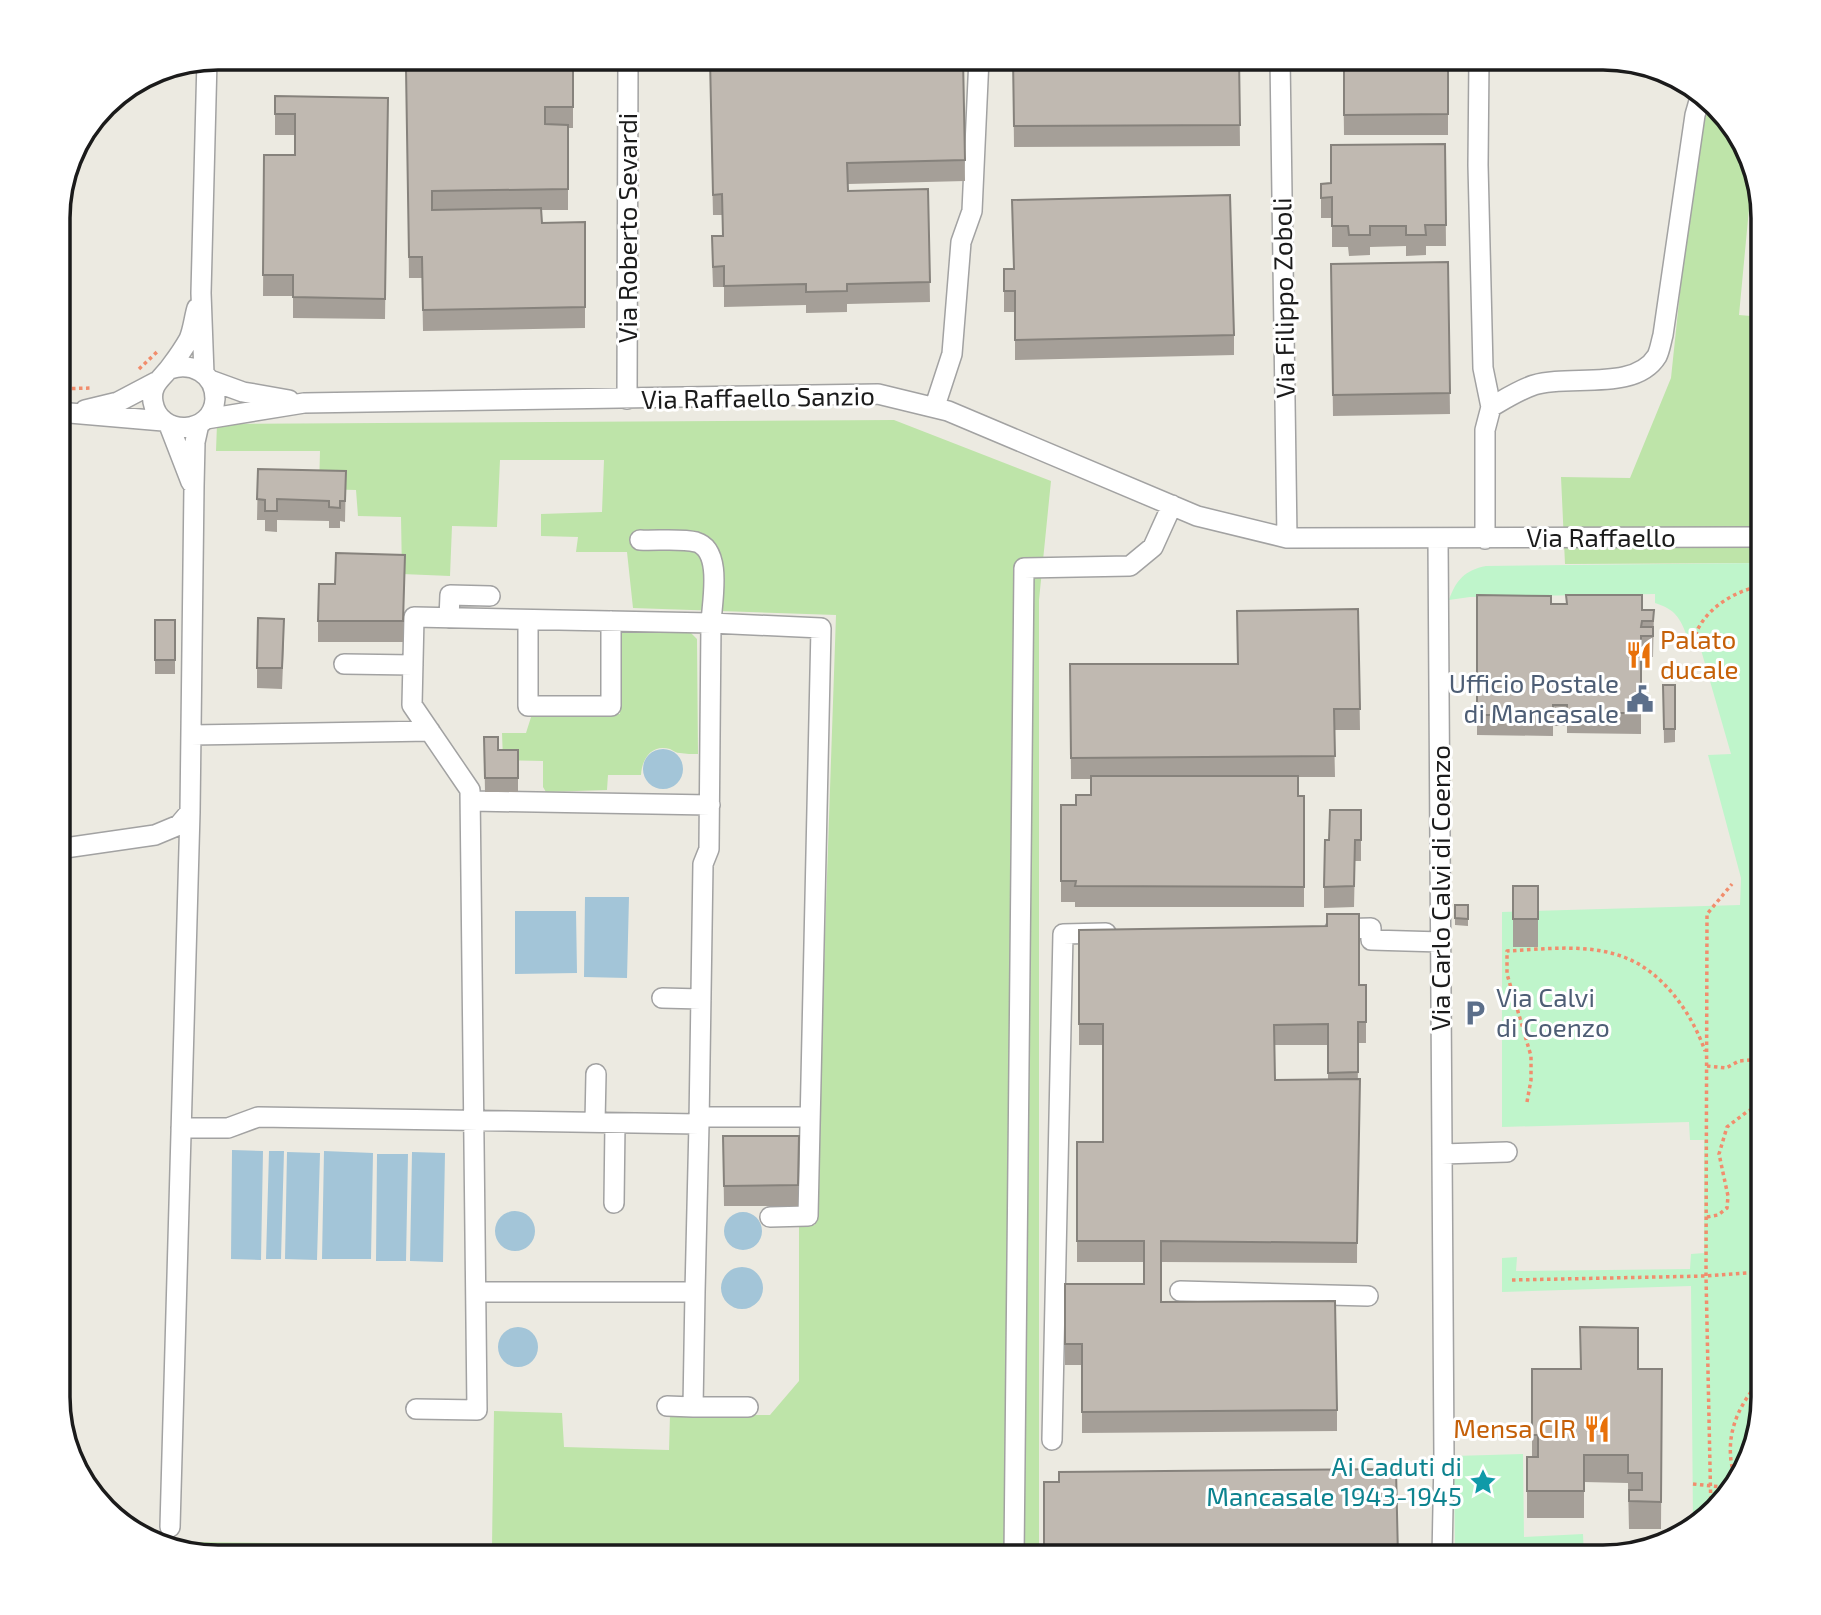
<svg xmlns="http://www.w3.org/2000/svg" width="1821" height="1615" font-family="'Exo 2',sans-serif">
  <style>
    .grass { fill: #bee4a9 }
    .park { fill: #bff5cb }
    .water { fill: #a3c5d8 }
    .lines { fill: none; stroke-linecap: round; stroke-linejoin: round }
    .minor-casing { stroke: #a2a2a2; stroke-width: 22 }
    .path { stroke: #f18d6d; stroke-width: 3.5; stroke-dasharray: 3.5 3.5; stroke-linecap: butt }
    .minor { stroke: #fff; stroke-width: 19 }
    .wall { fill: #a59f98; fill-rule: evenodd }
    .building { fill: #c0b9b1; stroke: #86827c; stroke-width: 2 }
    .labels { text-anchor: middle; stroke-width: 6; stroke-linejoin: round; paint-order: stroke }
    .street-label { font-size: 26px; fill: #1b1b1b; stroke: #fff }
    .food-label { font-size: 26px; fill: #c56008; stroke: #fff; text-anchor: start }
    .service-label { font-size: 26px; fill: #4e5e75; stroke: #fff; text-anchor: end }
    .culture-label { font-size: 26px; fill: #0d838f; stroke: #fff; text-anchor: end }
    .rim { fill: none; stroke: #1b1b1b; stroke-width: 3.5 }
  </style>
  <rect width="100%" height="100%" fill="#eceae1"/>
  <path class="grass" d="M1707,98L1716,104L1751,156L1755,177H1752L1739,315L1763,317V563L1565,564L1561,477L1630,478L1671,378L1689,206Z
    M894,420L1051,481L1039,600V1557H217L190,1552V1542L492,1546L494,1411L562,1413L564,1447L669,1450L670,1415H770L799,1381V1226L815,1225L836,615L633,608L627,552H576L578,537L541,536V514L602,512L604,460H500L497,527L452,526L450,576L402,574L401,517L358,516L356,490L319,489L320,451H216L217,424Z
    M618,632H690L697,639L698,754C692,754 686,754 680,753C676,753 674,751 670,749C651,744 642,759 641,775H608L607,790L546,792L543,787V761L503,760L502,733H526L532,714H620Z"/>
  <path class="park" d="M1763,563V594H1751L1763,634V1408L1751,1459L1717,1510L1693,1526L1691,1286L1502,1292V1258L1517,1257L1516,1271L1690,1269L1691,1254L1704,1253V1140H1690L1689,1122L1502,1127V912L1740,905L1741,878L1708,755L1731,754L1697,636H1687C1680,618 1675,609 1655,603V594L1470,597L1449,600C1456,580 1465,570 1486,566Z
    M1523,1454L1524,1537L1583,1534L1584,1557H1455L1454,1456Z"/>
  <path class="water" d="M643 769a20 20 0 1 1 40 0a20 20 0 1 1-40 0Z
    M585,897H629L627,978L584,977Z
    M576,911L577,973L515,974V911Z
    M232,1150L263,1151L261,1260L231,1259Z
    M269,1151H284L281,1259H266Z
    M324,1151L373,1153L371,1259H322Z
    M287,1152L320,1153L317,1260L285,1259Z
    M412,1152L445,1153L443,1262L410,1261Z
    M377,1154H408L406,1261H376Z
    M495 1231a20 20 0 1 1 40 0a20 20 0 1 1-40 0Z
    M724 1231a19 19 0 1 1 38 0a19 19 0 1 1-38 0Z
    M721 1288a21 21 0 1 1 42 0a21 21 0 1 1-42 0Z
    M498 1347a20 20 0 1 1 40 0a20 20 0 1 1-40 0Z"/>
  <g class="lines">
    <defs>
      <path id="minor" d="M1280,58L1287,538
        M1479,58L1478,165L1483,368L1491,407L1485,430V539
        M170,369C191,362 215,373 215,399C213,435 159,438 153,402C150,384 162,379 171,366C177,358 184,348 189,339C193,330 194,318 197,308
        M204,374L201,293L207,60
        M210,380L243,392L289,400
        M627,399L628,58
        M935,406L952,354L961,242L972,211L979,58
        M1491,407C1505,399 1519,390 1534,385C1570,374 1635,392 1657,356C1660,350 1661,342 1663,335L1695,115L1701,94
        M85,410L118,402L156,382
        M58,412L163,421
        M206,419L304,403L878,394L948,411L1197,516L1287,538L1763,537
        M169,425L191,482
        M1438,539L1444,1458L1442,1557
        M640,540C655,541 681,538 696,542C723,550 712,601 711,623L821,628L808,1216L770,1217
        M449,618L450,595L490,596
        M528,620V706H611V621
        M344,664L413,665
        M191,735L430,731
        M471,801L710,805
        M58,849L155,835L179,825L190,812L194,486L195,442L199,424
        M1335,929L1371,928V940L1441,942
        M662,998L701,999
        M699,1117H810
        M595,1122L596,1074
        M181,1128H228L258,1117L699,1124L703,864L709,849L711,623L414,617L412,705L470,790L477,1410L416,1409
        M1442,1154L1507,1152
        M614,1203L615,1123
        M1180,1291L1368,1296
        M476,1292H695L699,1124
        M695,1292L693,1407H748
        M667,1406L693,1407
        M1052,1440L1063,934L1106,933
        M170,1527L190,812
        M1014,1557L1024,568L1130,566L1153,547L1172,505"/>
    </defs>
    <use href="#minor" class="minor-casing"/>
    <path class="path" d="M139,369L159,350
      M58,389L91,388
      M1694,642C1696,637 1696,631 1699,627C1711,605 1739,589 1763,586
      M1707,1066L1726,1068L1739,1061L1763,1059
      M1527,1102L1531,1080V1056L1507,974V951C1545,949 1590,943 1626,958C1664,973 1692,1014 1705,1051
      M1707,1217L1718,1215L1727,1208L1728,1196L1719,1154L1727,1127L1748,1111L1763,1106
      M1512,1280L1706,1276L1761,1272L1763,1274
      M1756,1437L1758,1431
      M1736,1481C1722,1442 1735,1407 1763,1378
      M1693,1484L1731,1488
      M1711,1514L1706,1276L1707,914L1732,884
      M1693,1519H1703"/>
    <use href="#minor" class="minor"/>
  </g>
  <path class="wall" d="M963,58L965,181L848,184V191L928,189L930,302L847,304V312L806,313V305L724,307V287H713L712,257L723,236L722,215H713L710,81Z
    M1013,58H1239L1240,146L1014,147Z
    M1343,58H1448V135H1344Z
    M573,63V128H568V210H541L542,223L585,222V328L423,331L422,278H409L406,69Z
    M275,96L388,98L385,319L293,318V296H263L264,155H295V135H275Z
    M1445,144L1446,246H1426V255L1406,256V246L1370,247V255L1349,256L1348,247H1332V218H1321V184L1331,183Z
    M1448,262L1450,414L1333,416L1331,264Z
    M1004,269L1234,335V355L1015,360V312H1004Z
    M258,469L346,471L345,522L340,521V528H329V521L277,520V532L265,531V520H257Z
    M405,555L403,642H318V621L335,584Z
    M1477,595L1551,604L1654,610L1653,657H1641V734L1567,733V726H1553V736L1477,735Z
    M1358,609L1360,730H1334L1335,777H1298V796H1304V907H1075V902H1061V805H1076L1091,795V779H1071L1070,664H1238Z
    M155,620H175V674H155Z
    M284,639L282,689L257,688V668Z
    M1663,685H1675V742L1664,743Z
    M484,737L498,750H518V792H485Z
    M1361,810V861H1355L1354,907L1324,908V887L1329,840Z
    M1513,886H1538V947H1513Z
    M1455,905H1468V926L1455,925Z
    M1079,930L1359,985H1366V1043H1358L1357,1263L1161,1262V1302L1337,1410V1431L1082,1433V1365H1065V1284H1144V1262H1077V1142H1103V1045H1079ZM1274,1045H1328V1079L1275,1080Z
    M723,1136H799L798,1206H724Z
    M1638,1369H1662L1661,1529H1629L1628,1483L1584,1482V1518H1527V1457H1532V1435Z
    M1044,1482L1398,1557H1044Z"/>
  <path class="building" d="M544,58V64L573,63V107H545V124L568,125V189L432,191V210L541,208L542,223L585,222V307L423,310L422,257H409L406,69H432V61Z
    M806,58H963L965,160L847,163L848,191L928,189L930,282L847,284V291L806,292V284L724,286V266L713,267L712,236H723L722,194L713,195L710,60Z
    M1013,58H1239L1240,125L1014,126Z
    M1344,58H1448V114L1344,115Z
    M275,96L388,98L385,299L293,297V275H263L264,155H295V114H275Z
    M1445,144L1446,225H1425L1426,235H1406V226H1370V235H1349L1348,226H1332V197L1321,198V184L1331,183V145Z
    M1230,195L1234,335L1015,340V291H1004V269H1014L1012,200Z
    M1448,262L1450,393L1333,395L1331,264Z
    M258,469L346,471L345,501H340V508L329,507V501L277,499V511H265V500L257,499Z
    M336,553L405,555L403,621H318L319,584H335Z
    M1477,595L1551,596V604H1567L1566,595H1642V610H1654L1653,621H1642L1641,627H1653V636H1641V713H1567V705H1553V715H1477Z
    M1358,609L1360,709H1334L1335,756L1071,758L1070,664H1238L1237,611Z
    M258,618L284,619L282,668H257Z
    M155,620H175V660H155Z
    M1663,685H1675V729H1664Z
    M484,737H498V750H518V778H485Z
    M1091,776H1298V796H1304V887L1075,886L1076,881H1061V805H1076V795H1091Z
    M1330,810H1361V840H1355L1354,886L1324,887L1325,840H1329Z
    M1513,886H1538V919H1513Z
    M1455,905H1468V919L1455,918Z
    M1327,914H1359V985H1366V1022H1358V1072L1328,1073V1024L1274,1025L1275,1080L1360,1079L1357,1243L1161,1241V1302L1335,1301L1337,1410L1082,1412V1344H1065V1284H1144V1241H1077V1142H1103V1024H1079V930L1327,926Z
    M723,1136H799L798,1185L724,1186Z
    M1580,1327L1638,1328V1369H1662L1661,1502L1629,1501V1490H1642V1473H1628V1455H1584V1491H1527V1457H1538V1435H1532V1369H1581Z
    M1396,1469L1398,1557H1059V1545L1044,1546V1482H1059V1472Z"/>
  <defs>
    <symbol id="restaurant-bare" viewBox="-9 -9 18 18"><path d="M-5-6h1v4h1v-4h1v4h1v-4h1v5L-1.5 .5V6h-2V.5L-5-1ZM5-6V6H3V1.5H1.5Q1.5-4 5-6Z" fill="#e8710a" stroke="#fff" stroke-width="2.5" paint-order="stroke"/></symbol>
    <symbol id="civic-bare" viewBox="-9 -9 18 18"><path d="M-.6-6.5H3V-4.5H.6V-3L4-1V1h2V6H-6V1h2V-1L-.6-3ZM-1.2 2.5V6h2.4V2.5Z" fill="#5c6f8a" stroke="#fff" stroke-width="2.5" paint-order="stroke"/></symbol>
    <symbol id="parking-bare" viewBox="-9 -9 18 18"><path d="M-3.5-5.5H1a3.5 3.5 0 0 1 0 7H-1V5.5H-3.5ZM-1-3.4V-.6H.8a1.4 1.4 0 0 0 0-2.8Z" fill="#5c6f8a" stroke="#fff" stroke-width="2.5" paint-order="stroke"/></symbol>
    <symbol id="sight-bare" viewBox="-9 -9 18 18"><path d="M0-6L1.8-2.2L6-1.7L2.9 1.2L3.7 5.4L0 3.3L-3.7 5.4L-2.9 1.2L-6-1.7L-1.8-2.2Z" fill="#0f9aa8" stroke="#fff" stroke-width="2.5" paint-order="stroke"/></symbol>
  </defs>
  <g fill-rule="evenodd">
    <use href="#restaurant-bare" x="1620" y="636" width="38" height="38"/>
    <use href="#civic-bare" x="1621" y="680" width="38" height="38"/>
    <use href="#parking-bare" x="1456" y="994" width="38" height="38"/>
    <use href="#restaurant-bare" x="1578" y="1410" width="38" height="38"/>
    <use href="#sight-bare" x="1464" y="1463" width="38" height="38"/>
  </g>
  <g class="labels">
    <g class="street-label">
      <text transform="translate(628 228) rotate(-90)" y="9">Via Roberto Sevardi</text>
      <text transform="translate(1284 298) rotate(-91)" y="9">Via Filippo Zoboli</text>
      <text transform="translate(758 398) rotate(-1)" y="9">Via Raffaello Sanzio</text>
      <text x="1601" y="547">Via Raffaello</text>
      <text transform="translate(1441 888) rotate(-90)" y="9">Via Carlo Calvi di Coenzo</text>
    </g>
    <g class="food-label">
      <text x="1660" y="649">Palato<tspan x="1660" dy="30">ducale</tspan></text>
      <text x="1576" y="1438" text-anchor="end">Mensa CIR</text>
    </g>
    <g class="service-label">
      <text x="1619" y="693">Ufficio Postale<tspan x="1619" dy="30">di Mancasale</tspan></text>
      <text x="1496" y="1007" text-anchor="start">Via Calvi<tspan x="1496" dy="30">di Coenzo</tspan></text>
    </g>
    <g class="culture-label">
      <text x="1462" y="1476">Ai Caduti di<tspan x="1462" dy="30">Mancasale 1943-1945</tspan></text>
    </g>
  </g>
  <path d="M0 0H1821V1615H0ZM218 70H1603A148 148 0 0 1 1751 218V1397A148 148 0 0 1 1603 1545H218A148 148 0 0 1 70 1397V218A148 148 0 0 1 218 70Z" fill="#fff" fill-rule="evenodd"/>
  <path class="rim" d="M218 70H1603A148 148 0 0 1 1751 218V1397A148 148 0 0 1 1603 1545H218A148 148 0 0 1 70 1397V218A148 148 0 0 1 218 70Z"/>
</svg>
